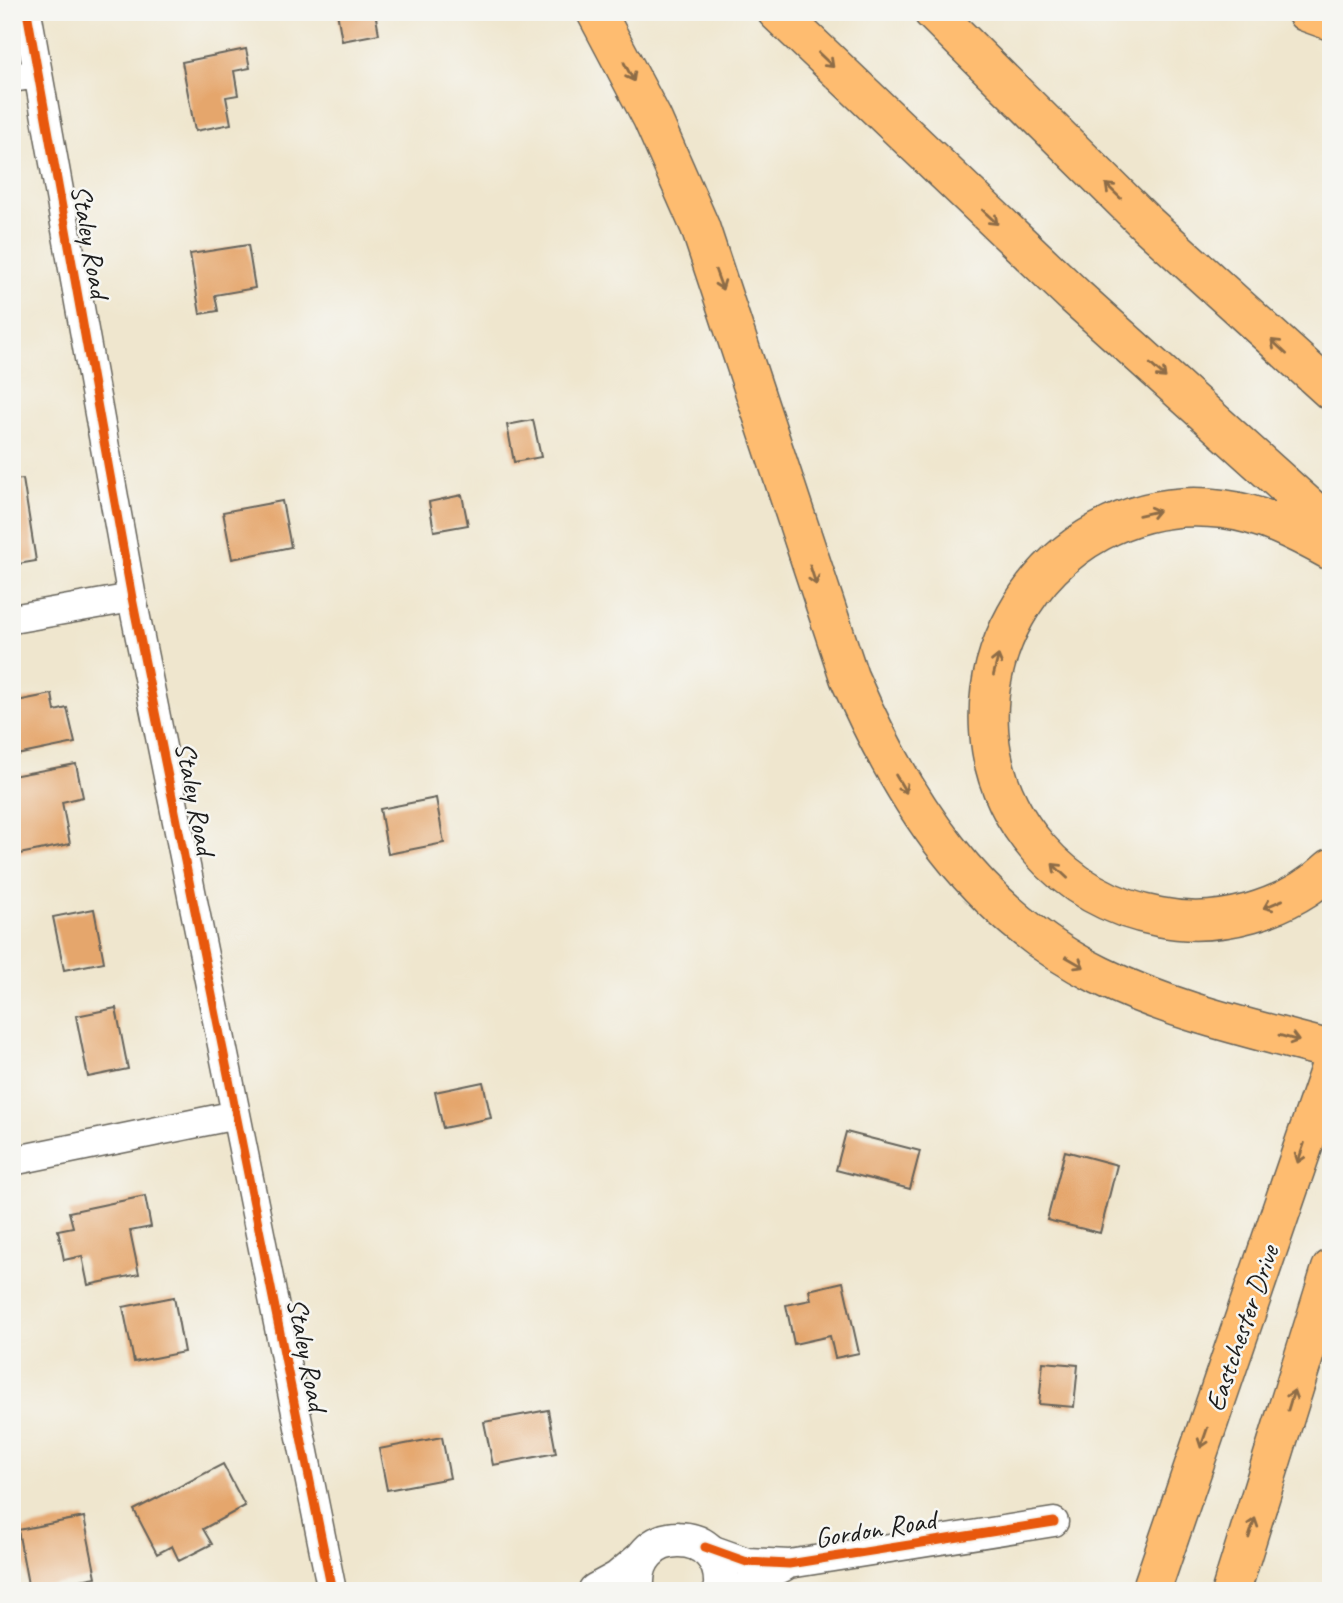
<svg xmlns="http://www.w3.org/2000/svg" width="1343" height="1603" font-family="Caveat,sans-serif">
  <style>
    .building { fill: #e5a66c }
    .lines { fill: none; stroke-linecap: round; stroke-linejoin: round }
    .minor-casing { stroke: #66635a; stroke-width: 31 }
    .tertiary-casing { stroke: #66635a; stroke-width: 38 }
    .trunk-casing { stroke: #66635a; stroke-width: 41 }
    .motorway-casing { stroke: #66635a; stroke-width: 41 }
    .minor { stroke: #fff; stroke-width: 28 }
    .tertiary { stroke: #fff; stroke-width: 35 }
    .trunk { stroke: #febc70; stroke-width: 38 }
    .motorway { stroke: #febc70; stroke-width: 38 }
    .cycleway-casing { stroke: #f6f6f2; stroke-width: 13 }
    .cycleway { stroke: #e8590c; stroke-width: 9 }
    .oneway { stroke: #8d6c46 }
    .labels { text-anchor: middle; stroke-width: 5; stroke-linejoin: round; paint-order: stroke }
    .street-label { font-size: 28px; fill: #1c1c1c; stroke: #f6f6f2 }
  </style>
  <rect width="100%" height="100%" fill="#f6f6f2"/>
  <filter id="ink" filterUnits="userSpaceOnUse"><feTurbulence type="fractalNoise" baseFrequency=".0143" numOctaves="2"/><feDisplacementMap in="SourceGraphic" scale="14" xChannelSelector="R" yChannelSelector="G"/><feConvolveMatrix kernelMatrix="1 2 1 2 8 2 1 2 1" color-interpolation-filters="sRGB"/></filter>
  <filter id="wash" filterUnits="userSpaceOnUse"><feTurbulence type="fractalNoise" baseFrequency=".00686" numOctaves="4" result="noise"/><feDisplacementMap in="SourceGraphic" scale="28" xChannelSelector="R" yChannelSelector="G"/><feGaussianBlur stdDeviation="1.57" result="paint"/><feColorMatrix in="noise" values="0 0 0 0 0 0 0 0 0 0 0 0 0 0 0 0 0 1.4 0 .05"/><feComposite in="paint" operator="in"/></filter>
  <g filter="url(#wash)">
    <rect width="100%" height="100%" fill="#efe6ce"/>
    <g id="blocks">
      <path class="building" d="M337,12H375L379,34L342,41Z
        M246,49L250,68L234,71L238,95L226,97L231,124L195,131L182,62Z
        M248,245L255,288L215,295L218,311L200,314L190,254Z
        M533,420L541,457L514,462L507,425Z
        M23,479L36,561L12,565V480Z
        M462,495L468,525L434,531L429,502Z
        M282,501L291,547L232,559L223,512Z
        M52,694L55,711L67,708L75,743L12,756V702Z
        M76,764L83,797L62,802L70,844L19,854L12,820V776Z
        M436,798L444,843L388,854L380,809Z
        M94,909L104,962L64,970L53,917Z
        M116,1008L128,1069L88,1077L76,1016Z
        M483,1082L491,1118L443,1128L435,1092Z
        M846,1132L920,1151L910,1189L836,1170Z
        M1065,1151L1117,1165L1100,1233L1047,1220Z
        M145,1196L151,1227L130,1231L139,1274L88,1285L82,1256L64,1260L58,1230L73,1227L69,1212Z
        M843,1282L859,1353L835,1358L830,1336L794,1344L786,1305L811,1300L809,1290Z
        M174,1297L184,1352L134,1362L123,1307Z
        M1043,1362L1078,1365L1074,1407L1039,1404Z
        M548,1410L556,1453L493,1465L484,1422Z
        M442,1437L450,1478L387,1490L379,1449Z
        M223,1464L245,1506L203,1529L212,1544L179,1561L172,1546L157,1554L134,1510Z
        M84,1517L96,1577L29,1590L18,1530Z"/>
    </g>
  </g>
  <g filter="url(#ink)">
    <use href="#blocks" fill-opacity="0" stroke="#66635a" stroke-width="2"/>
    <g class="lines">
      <defs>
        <path id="minor" d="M27,12L132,598L332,1591
          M12,78L38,74
          M12,619L132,598
          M12,1161L236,1115
          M705,1547L747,1562L789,1564L1054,1522
          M736,1591L784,1567"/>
        <path id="tertiary" d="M596,1591L618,1579L644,1557
          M637,1591C628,1522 730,1523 721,1591"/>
        <path id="trunk" d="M1151,1591L1331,1065
          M1231,1591L1331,1269"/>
        <path id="motorway" d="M596,12L652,118L700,227L849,677C902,799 975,914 1099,975C1171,1011 1253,1029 1331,1050
          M777,12L1076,297L1331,527
          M933,12L1146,223L1331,391
          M1306,12L1331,21
          M1331,551C1297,532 1262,514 1223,509C1039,485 915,705 1038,848C1070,885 1110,908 1159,917C1218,929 1287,910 1331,868"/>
      </defs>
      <use href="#minor" class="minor-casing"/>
      <use href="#tertiary" class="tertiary-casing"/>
      <use href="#trunk" class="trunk-casing"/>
      <use href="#motorway" class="motorway-casing"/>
      <use href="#minor" class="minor"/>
      <use href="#tertiary" class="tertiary"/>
      <use href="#trunk" class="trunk"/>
      <use href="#motorway" class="motorway"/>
      <defs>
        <path id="cycleway" d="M27,12L132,598L332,1591
          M705,1547L747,1562L789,1564L1054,1522"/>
      </defs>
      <use href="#cycleway" class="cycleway-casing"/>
      <use href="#cycleway" class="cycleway"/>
    </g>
    <defs><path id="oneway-shaft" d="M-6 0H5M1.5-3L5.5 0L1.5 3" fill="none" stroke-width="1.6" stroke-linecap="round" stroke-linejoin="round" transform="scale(1.75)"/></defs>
    <g class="oneway">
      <use href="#oneway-shaft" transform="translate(826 60) rotate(44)"/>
      <use href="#oneway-shaft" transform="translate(629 72) rotate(62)"/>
      <use href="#oneway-shaft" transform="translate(1113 191) rotate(-136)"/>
      <use href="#oneway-shaft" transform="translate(990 217) rotate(43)"/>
      <use href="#oneway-shaft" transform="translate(719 280) rotate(70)"/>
      <use href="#oneway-shaft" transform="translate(1279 347) rotate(-137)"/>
      <use href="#oneway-shaft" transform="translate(1158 371) rotate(42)"/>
      <use href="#oneway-shaft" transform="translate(1149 513) rotate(-13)"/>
      <use href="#oneway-shaft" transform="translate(813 575) rotate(72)"/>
      <use href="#oneway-shaft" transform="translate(996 665) rotate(-76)"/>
      <use href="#oneway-shaft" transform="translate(901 784) rotate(59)"/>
      <use href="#oneway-shaft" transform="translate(1060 871) rotate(-137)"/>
      <use href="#oneway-shaft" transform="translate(1273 904) rotate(157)"/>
      <use href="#oneway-shaft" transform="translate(1075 962) rotate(30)"/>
      <use href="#oneway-shaft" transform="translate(1289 1038) rotate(16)"/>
      <use href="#oneway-shaft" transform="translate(1301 1153) rotate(109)"/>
      <use href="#oneway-shaft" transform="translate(1291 1400) rotate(-73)"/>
      <use href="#oneway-shaft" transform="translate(1204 1438) rotate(109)"/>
      <use href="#oneway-shaft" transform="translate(1252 1528) rotate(-72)"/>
    </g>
  </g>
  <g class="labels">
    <g class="street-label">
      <text transform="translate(91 241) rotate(80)" y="10">Staley Road</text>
      <text transform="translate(196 798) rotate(79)" y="10">Staley Road</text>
      <text transform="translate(1241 1328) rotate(-71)" y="10">Eastchester Drive</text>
      <text transform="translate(308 1354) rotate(79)" y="10">Staley Road</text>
      <text transform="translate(875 1528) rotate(-9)" y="10">Gordon Road</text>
    </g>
  </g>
  <rect width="1343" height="1603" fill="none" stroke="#f6f6f2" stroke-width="42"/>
</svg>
